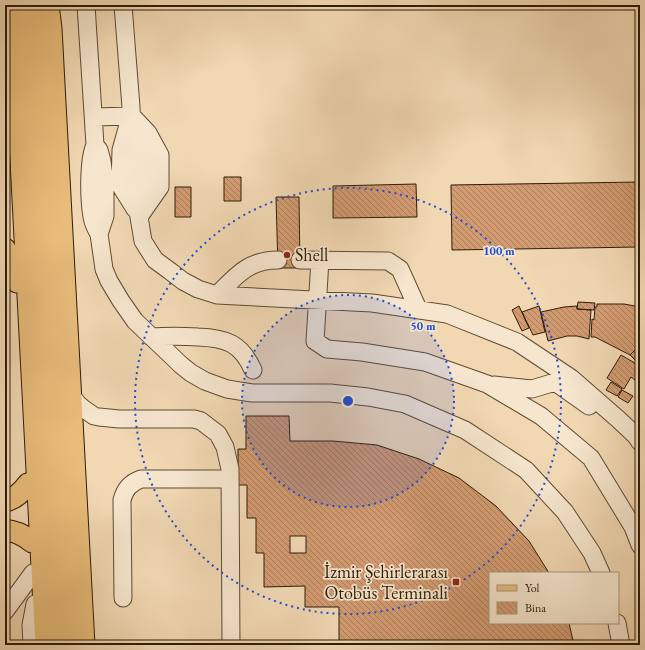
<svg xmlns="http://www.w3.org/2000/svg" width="645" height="650" font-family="'EB Garamond',serif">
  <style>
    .building { fill: url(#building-back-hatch); stroke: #2e1c07; fill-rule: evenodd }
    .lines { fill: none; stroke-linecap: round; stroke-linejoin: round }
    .minor-casing { stroke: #5f4b32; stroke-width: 19 }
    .major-casing { stroke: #2e1c07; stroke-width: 23 }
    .minor { stroke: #f6e6ce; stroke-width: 17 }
    .major { stroke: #e8bc7a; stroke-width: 21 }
    .ring { fill: none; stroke: #1d4ed8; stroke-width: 2; stroke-dasharray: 2 4 }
    .poi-dot { fill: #8f2418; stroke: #f6e6ce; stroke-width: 1.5 }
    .labels { text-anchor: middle; stroke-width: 3.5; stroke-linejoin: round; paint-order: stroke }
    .poi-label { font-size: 18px; fill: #2e1c07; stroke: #f6e6ce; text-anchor: start }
    .centre { fill: #1d4ed8; stroke: #f6e6ce; stroke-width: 2 }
    .ring-label { font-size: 12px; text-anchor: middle; font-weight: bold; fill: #1d4ed8; stroke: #f6e6ce; stroke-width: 3.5; stroke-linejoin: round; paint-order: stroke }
  </style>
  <defs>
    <pattern id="building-back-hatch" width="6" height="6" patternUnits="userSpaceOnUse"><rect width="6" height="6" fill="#d39b72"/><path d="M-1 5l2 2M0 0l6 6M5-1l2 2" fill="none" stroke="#ac7e5c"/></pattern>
  </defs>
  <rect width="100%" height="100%" fill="#f1d8b3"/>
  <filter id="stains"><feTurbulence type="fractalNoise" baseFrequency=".005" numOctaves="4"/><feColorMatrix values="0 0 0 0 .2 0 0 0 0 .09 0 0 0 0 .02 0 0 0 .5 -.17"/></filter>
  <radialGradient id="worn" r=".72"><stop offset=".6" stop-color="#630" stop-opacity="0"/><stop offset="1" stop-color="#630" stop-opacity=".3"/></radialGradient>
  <path class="building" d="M224,177H241V201H224Z
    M640,182V247L452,250L451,185Z
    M416,184L417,217L333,218V186Z
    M175,187H191V217H175Z
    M276,197H299L300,268H278Z
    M578,302L595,303L594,310L577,309Z
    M597,304H624L640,307V345L630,355L595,337H591L592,319L594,320L595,307H597Z
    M519,306L529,328L522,331L512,310Z
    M539,306L545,332L533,335L522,312Z
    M577,306V309L591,310L589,339L577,336H567L548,341L541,312L564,307Z
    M640,345V363L639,364L630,355Z
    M621,355L640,366V371L635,380L631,377L624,389L607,378Z
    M611,382L622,389L617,396L606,390Z
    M622,390L633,396L628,403L618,397Z
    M246,416H289L290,441H333L377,445L419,459L459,478L496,506L529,541L549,573H490V623H569L574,645H339V607H305V586L264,587V553H256V518H247V485H238V449H246ZM290,536H306V553H290Z"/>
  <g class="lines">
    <defs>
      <path id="minor" d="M86,5L95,145L99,150L102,161L105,185V216L99,234L104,269L109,281L121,301L135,321L181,365L191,373L205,381L227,389L252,393H330L368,397L405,404L465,430L526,470L565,512L592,553L601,573
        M123,5L131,107L134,187L143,241L155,260L170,271L183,281L198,289L217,295L372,303L447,314L517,342L571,378L618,419L636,436L640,442
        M94,117L132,116L148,133L160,155V187L139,217
        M128,125L121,150L120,185L135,209
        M138,130C149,157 148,181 141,208
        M95,145C88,160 89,199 92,217C93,223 96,229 99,234
        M300,260L388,261L400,269L418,309
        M320,260L315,341L327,349L362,352L425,362L487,384L541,416L591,458L633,527L640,545
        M217,295C236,276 248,260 278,260
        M151,337C167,336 182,336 198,337C226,338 241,343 253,370
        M494,385L532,389L555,382L589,406
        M71,395L78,404L84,409L94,416L99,417L119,419H194L201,421L218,434L225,447L230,469L231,645
        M123,598L122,500C125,489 130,483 141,479H230
        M5,611L33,573
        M617,623L621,645
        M32,645L31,625L35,604"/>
      <path id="major" d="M13,5L46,645
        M30,5L64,645
        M48,5L51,28L84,645
        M5,249L17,282
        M5,501C15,499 22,492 28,484
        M5,530C16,532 23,534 32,542"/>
    </defs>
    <use href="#minor" class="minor-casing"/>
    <use href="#major" class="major-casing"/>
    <use href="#minor" class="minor"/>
    <use href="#major" class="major"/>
  </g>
  <circle cx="348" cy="401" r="106" fill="#1d4ed8" fill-opacity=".12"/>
  <g class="ring">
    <circle cx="348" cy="401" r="106"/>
    <circle cx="348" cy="401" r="213"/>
  </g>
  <g class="poi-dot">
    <circle cx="287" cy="255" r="4"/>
    <rect x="452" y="578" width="8" height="8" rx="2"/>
  </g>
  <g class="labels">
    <g class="poi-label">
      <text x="295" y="261">Shell</text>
      <text x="448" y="578" text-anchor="end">İzmir Şehirlerarası<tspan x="448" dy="21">Otobüs Terminali</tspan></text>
    </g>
  </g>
  <circle cx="348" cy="401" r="6" class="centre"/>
  <g class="ring-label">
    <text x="499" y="255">100 m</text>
    <text x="423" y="330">50 m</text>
  </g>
  <rect width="645" height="650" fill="none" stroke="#f1d8b3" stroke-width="20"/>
  <rect x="6" y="6" width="633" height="638" fill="none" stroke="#2e1c07" stroke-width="2"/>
  <rect x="10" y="10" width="625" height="630" fill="none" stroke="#2e1c07"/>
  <rect x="489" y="572" width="130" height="52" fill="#f6e6ce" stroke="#a6957e"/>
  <rect x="497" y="585" width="20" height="6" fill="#e8bc7a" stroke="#a6957e"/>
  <text x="525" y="592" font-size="12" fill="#2e1c07">Yol</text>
  <rect x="497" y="602" width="20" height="12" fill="url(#building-back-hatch)" stroke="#a6957e"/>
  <text x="525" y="612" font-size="12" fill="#2e1c07">Bina</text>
  <rect width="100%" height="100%" filter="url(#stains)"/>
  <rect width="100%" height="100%" fill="url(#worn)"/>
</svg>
